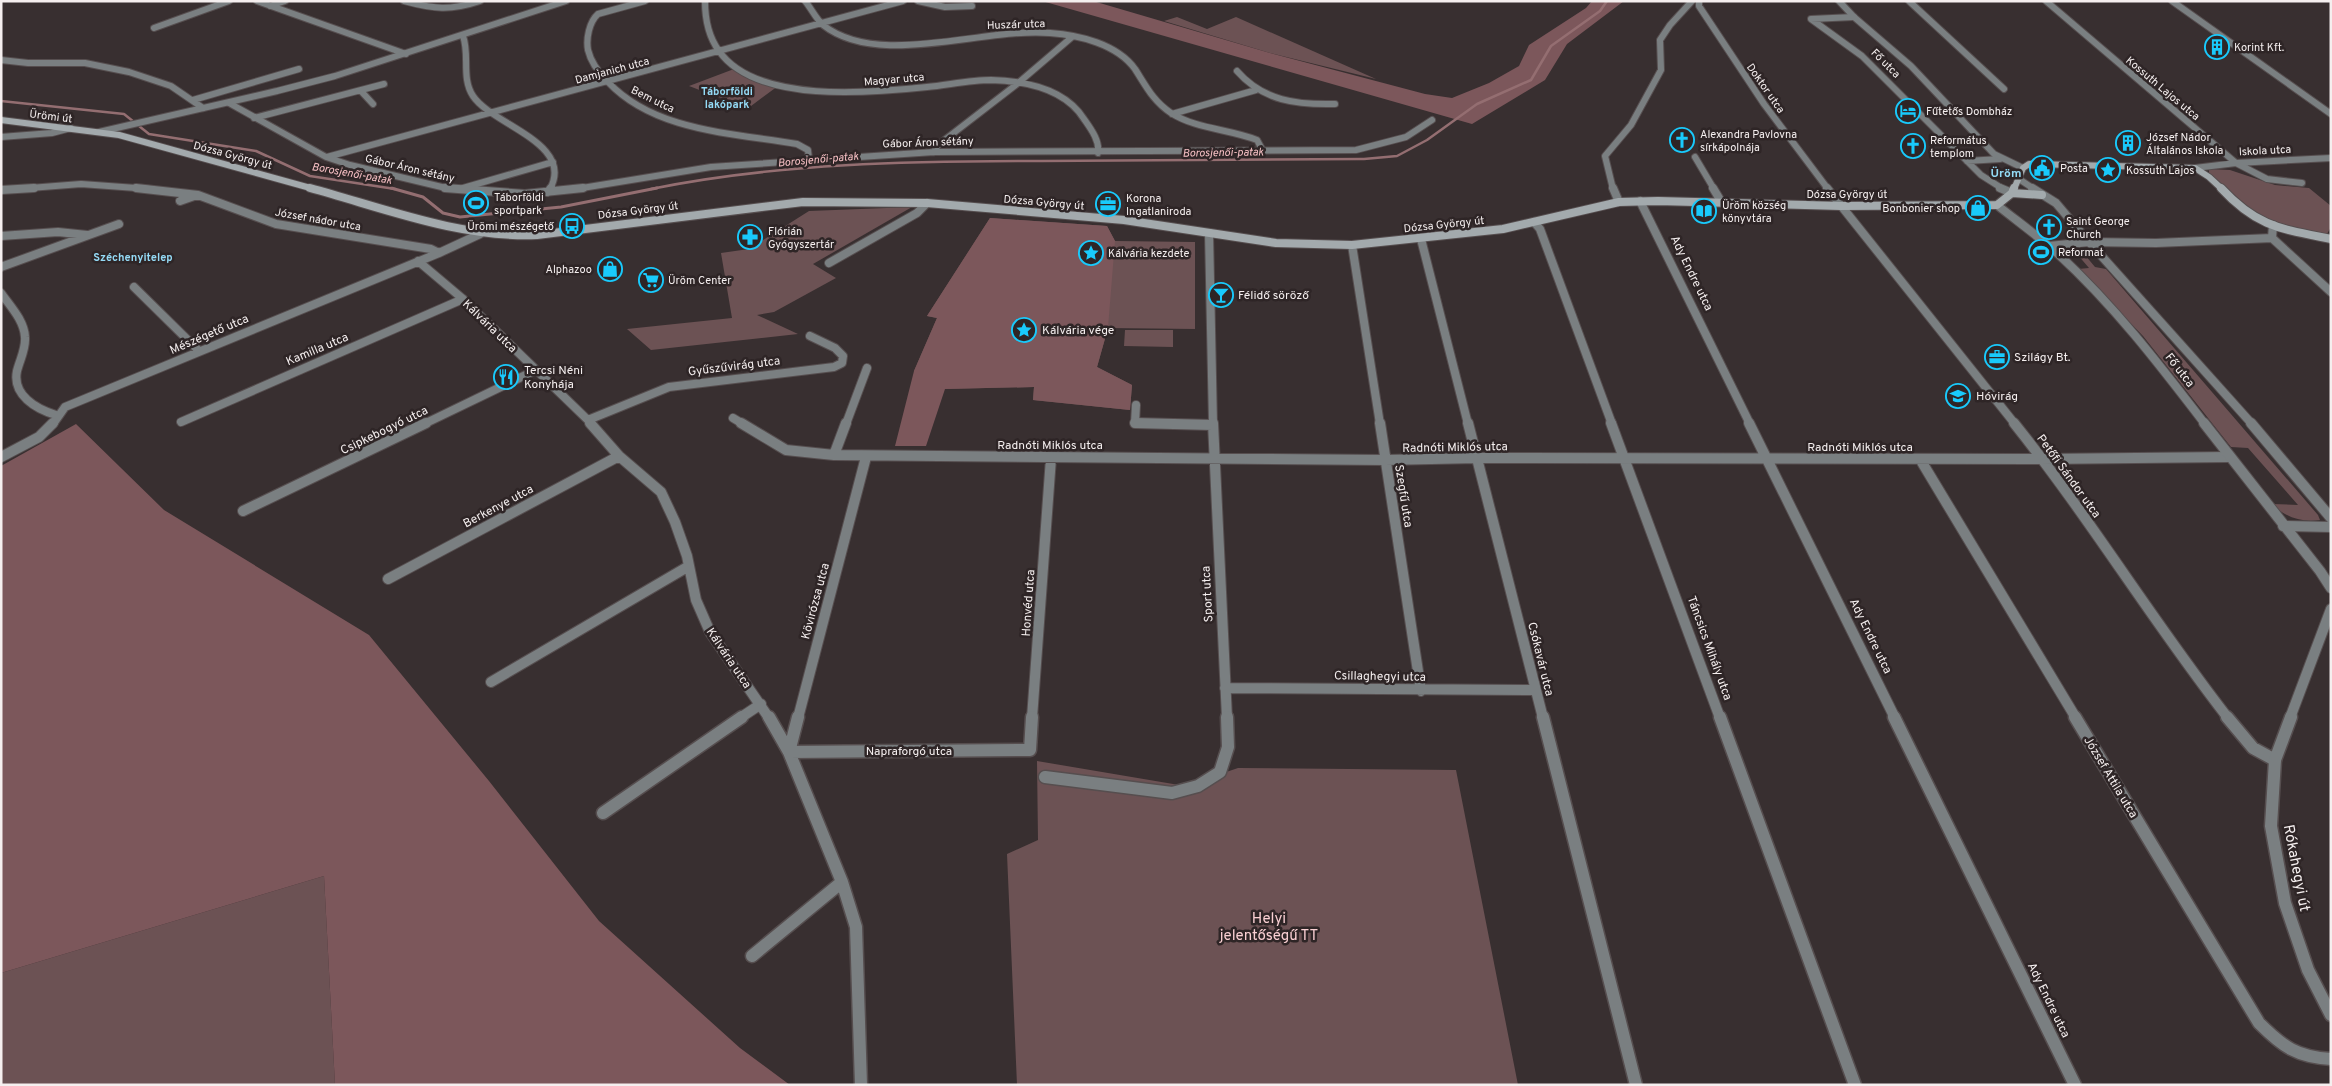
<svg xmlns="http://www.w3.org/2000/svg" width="2332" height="1086" font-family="Overpass,sans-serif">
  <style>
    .green { fill: #6c5254 }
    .forest { fill: #7c575b }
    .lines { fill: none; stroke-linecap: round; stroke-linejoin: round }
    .stream-far1 { stroke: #946e71; stroke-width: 2.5 }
    .stream { stroke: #946e71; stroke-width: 3 }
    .minor-far3-casing { stroke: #564e4f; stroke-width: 8 }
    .minor-far2-casing { stroke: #564e4f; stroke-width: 10 }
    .minor-far1-casing { stroke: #564e4f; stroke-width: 12 }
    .minor-casing { stroke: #564e4f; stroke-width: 15 }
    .tertiary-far3-casing { stroke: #564e4f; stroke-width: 8 }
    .tertiary-far2-casing { stroke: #564e4f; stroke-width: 10 }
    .tertiary-far1-casing { stroke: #564e4f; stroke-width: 12 }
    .tertiary-casing { stroke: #564e4f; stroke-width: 15 }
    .secondary-far1-casing { stroke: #564e4f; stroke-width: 8 }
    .secondary-casing { stroke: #564e4f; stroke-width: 10 }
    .minor-far3 { stroke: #7a7f81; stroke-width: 6 }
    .minor-far2 { stroke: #7a7f81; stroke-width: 8 }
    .minor-far1 { stroke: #7a7f81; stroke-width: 10 }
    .minor { stroke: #7a7f81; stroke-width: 12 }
    .tertiary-far3 { stroke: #7a7f81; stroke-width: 6 }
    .tertiary-far2 { stroke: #7a7f81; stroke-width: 8 }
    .tertiary-far1 { stroke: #7a7f81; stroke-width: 10 }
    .tertiary { stroke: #7a7f81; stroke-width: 12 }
    .secondary-far1 { stroke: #a3aaad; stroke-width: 6 }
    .secondary { stroke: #a3aaad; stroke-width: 8 }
    .labels { text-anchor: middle; stroke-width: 5; stroke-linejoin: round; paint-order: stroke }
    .far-street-label { font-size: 11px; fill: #f5efef; stroke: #2e2526 }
    .far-poi-label { font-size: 11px; fill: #f5efef; stroke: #2e2526; text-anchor: start }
    .far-neighbourhood-label { font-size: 11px; font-weight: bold; fill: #94daf5; stroke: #2e2526 }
    .far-water-label { font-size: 11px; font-style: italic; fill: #f8c1c5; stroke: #2e2526 }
    .far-quarter-label { font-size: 12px; font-weight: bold; fill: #94daf5; stroke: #2e2526 }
    .street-label { font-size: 12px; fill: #f5efef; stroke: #2e2526 }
    .poi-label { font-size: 12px; fill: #f5efef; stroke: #2e2526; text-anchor: start }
    .near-street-label { font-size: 15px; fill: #f5efef; stroke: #2e2526 }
    .near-park-label { font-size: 15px; fill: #fad0d3; stroke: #2e2526 }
  </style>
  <rect width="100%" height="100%" fill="#382f30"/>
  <path class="green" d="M1177,17L1207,29L1236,17L1376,79L1270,53L1164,21Z
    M734,69L778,86L751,106L718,97L689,86Z
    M2209,169L2230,170L2275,185L2309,188L2331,206V227L2327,234L2284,225L2259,216L2209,173Z
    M912,207L813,264L836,278L774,312L757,315L798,334L651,350L627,329L732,318L721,253L749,249L809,211Z
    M990,218L1107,226L1115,241L1195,242V329L1108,328L1097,367L1132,385L1130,410L1033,400L1034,387L944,389L914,371L937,318L927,316Z
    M2077,254L2085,255L2095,267L2106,269L2318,515L2320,520C2301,523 2285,517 2272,504L2298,505L2248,448L2231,447L2143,336L2078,269L2089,268Z
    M1125,330H1173V347L1124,346Z
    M1037,761L1185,786L1238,768L1456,770L1518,1085H1017L1007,854L1038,840Z
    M324,876L335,1085H1V973Z"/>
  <path class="forest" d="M1042,1H1093L1270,53L1425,94L1452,98L1489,83L1519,66L1529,45L1586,8L1592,1H1624L1567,44L1545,80L1472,124Z
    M990,218L1107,226L1115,241L1108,328L1097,367L1132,385L1130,410L1033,400L1034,387L945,389L926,446H895L914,371L937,318L927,316Z
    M76,424L164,510L369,635L489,781L599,921L740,1048L790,1085H335L324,876L1,973V466Z"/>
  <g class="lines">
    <path class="stream-far1" d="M1,101L124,114L149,134L256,151L310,176L395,189
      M651,189C779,163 912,161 1042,161C1150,160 1257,160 1364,159L1397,156L1427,140L1477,104L1531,80L1551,46L1600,11L1607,1"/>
    <path class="stream" d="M391,188L423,197L443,213L460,217L561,207L657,188"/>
    <defs>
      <path id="minor-far3" d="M257,1L406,54
        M404,1C434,9 450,11 480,1
        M645,1L598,14C589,22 586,39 588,50C591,63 599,73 608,82C655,132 734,133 797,144L808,150L809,159
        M705,1C705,19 708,36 719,51C756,104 871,93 927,87C948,85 970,80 991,80C1025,81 1065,89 1084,119C1091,129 1100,141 1098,153
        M805,1C811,8 816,19 823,25C879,69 984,27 1050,33C1079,35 1117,44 1135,69C1146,86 1153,101 1171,113C1196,129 1229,129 1257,140L1263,151
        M918,1L945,7L972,6
        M1699,1V6L1764,104L1828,189
        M1909,1L2004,89
        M2046,1L2236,163L2267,179L2302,183
        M2172,1L2331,114
        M270,6L285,1
        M1854,17L1811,19L1862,56L1981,175L2003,189
        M154,28L229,1
        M463,36C470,55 461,78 473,96C492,125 575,143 550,189
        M1,60L28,63H85L129,72L171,86L203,108
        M1237,71C1263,101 1297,105 1335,104
        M361,91L373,104
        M193,100L299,69
        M229,103L326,157L350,165L450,189
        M1172,114L1256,90
        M254,118L384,84
        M1,137L52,133L71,128
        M934,152L938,145L1017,84L1072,37
        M327,157L903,1
        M1695,157L1714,189
        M1967,161L2000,159
        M2195,168L2236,163L2331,158
        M463,188L553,162
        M17,189L81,184L150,189
        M576,189L711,167L934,152L1356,150L1406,137L1432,120
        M1613,189L1605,156L1631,125L1661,70L1660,40L1670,25L1692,1"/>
      <path id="minor-far2" d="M136,188L198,195L276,224L431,249L439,253
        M445,188L525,194L583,188
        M1613,188L1619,202
        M1713,188L1722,203
        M1827,188L2015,424
        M2000,188L2012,193
        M1,190L34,188
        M548,192L551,188
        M180,201L197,195
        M1640,201L1750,424
        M1534,222L1540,229L1612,424
        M2273,225L2272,238L2331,292
        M1209,233L1213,424
        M1,236L58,232L87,235
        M1421,239L1468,424
        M2089,242L2252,424
        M2089,242L2156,243L2272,238
        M1352,245L1380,424
        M418,261L463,299L592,424
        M829,263L917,213L927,203
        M1,267L119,224
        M134,287L199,351
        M1,293C10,306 24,320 25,337C26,349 20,359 17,371C12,395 36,409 56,415
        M1136,405L1135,423L1179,424
        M733,418L743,424
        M588,420L669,387L834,367L842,363L843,356L835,348L810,336
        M181,422L463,299
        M53,424L65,407L439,253L480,234
        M424,424L536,370
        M846,424L867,368"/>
      <path id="minor-far1" d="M590,423L619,456L661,492L675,522L687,556L696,600L710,632L769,718
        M741,423L786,450L834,455L1385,460L1477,458L2043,459L2229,457
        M1135,423L1213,425
        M1213,423L1227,718
        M1380,423L1421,691
        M1468,423L1543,718
        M1611,423L1720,718
        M1749,423L1895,718
        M2014,423C2090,518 2153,622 2228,718
        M2251,423L2331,518
        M834,455L846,423
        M1,457L39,437L53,423
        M1920,459L2076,718
        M243,511L426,423
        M2283,526L2331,527
        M388,579L619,456
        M491,682L689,566
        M1225,688L1535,690
        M740,718L761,704
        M798,718L866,457
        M1032,718L1051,458"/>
      <path id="minor" d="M769,717L789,752L842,882L856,927L861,1085
        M1543,717L1636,1085
        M1720,717L1855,1085
        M1894,717L2075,1085
        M2075,717L2259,1023C2283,1047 2297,1057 2331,1059
        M2227,717L2253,748L2275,760
        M789,752L1030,750L1032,717
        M789,752L798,717
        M1045,777L1172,793L1198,786L1220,772L1228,747L1227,717
        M603,813L742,717
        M752,956L842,882"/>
      <path id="tertiary-far3" d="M1839,1L1854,17L1911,66L1994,154L2023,168
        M99,132L277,91L335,76L566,1
        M2019,179L2034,189"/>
      <path id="tertiary-far2" d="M2032,188L2056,203L2089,242L2049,246
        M1997,205C2017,221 2038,236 2057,253C2113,304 2159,364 2205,424"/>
      <path id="tertiary-far1" d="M2204,423L2320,571L2331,588
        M2290,718L2331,609"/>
      <path id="tertiary" d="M2291,717L2275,760L2271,826L2285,903L2308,970L2331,1015"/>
      <path id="secondary-far1" d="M1,120L119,135L314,189
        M2014,189L2023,168L2029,164L2195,168L2209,177L2222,189"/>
      <path id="secondary" d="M310,188C384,208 459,238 537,235L803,202L927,203L1124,220L1276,243L1352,245L1503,229L1619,202L1658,201L1841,206L1997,205L2012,193L2014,188
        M2221,188C2257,227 2281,229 2331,239
        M2012,193L2042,195"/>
    </defs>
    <use href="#minor-far3" class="minor-far3-casing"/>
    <use href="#minor-far2" class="minor-far2-casing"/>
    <use href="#minor-far1" class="minor-far1-casing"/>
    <use href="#minor" class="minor-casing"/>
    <use href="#tertiary-far3" class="tertiary-far3-casing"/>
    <use href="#tertiary-far2" class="tertiary-far2-casing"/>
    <use href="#tertiary-far1" class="tertiary-far1-casing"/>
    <use href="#tertiary" class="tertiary-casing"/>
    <use href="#secondary-far1" class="secondary-far1-casing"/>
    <use href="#secondary" class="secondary-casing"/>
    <use href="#minor-far3" class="minor-far3"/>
    <use href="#minor-far2" class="minor-far2"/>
    <use href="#minor-far1" class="minor-far1"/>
    <use href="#minor" class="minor"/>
    <use href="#tertiary-far3" class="tertiary-far3"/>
    <use href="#tertiary-far2" class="tertiary-far2"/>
    <use href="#tertiary-far1" class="tertiary-far1"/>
    <use href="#tertiary" class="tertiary"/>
    <use href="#secondary-far1" class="secondary-far1"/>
    <use href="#secondary" class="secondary"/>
  </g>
  <defs>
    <symbol id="building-ring" viewBox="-11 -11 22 22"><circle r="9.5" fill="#2e2526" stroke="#19cafc" stroke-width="1.5"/><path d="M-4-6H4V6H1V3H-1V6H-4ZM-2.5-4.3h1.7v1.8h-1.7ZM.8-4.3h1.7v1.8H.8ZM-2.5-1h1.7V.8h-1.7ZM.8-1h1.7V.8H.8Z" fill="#19cafc"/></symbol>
    <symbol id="hotel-ring" viewBox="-11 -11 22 22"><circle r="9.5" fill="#2e2526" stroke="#19cafc" stroke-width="1.5"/><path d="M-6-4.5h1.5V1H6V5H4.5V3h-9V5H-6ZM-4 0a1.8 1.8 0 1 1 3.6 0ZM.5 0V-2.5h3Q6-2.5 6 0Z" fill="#19cafc"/></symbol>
    <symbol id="church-ring" viewBox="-11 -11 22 22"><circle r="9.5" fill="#2e2526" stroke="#19cafc" stroke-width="1.5"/><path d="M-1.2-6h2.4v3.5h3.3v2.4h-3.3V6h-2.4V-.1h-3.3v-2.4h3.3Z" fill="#19cafc"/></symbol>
    <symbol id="civic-ring" viewBox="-11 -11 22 22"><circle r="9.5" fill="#2e2526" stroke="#19cafc" stroke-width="1.5"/><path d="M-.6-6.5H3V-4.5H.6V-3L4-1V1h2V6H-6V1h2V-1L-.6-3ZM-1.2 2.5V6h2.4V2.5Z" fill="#19cafc"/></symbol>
    <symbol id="sight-ring" viewBox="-11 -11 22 22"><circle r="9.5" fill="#2e2526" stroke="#19cafc" stroke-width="1.5"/><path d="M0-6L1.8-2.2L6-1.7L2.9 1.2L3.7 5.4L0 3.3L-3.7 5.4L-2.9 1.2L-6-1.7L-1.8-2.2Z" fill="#19cafc"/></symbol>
    <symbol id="stadium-ring" viewBox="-11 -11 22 22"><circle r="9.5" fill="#2e2526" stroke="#19cafc" stroke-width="1.5"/><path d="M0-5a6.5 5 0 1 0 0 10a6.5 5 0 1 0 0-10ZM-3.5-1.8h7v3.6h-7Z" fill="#19cafc"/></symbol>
    <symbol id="office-ring" viewBox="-11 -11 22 22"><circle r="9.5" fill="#2e2526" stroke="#19cafc" stroke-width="1.5"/><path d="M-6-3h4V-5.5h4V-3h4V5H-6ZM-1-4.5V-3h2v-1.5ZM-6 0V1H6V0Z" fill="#19cafc"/></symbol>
    <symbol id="shop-ring" viewBox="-11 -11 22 22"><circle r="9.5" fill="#2e2526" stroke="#19cafc" stroke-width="1.5"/><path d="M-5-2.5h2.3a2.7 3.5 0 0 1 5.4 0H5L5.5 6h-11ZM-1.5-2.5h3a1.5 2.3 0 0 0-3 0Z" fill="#19cafc"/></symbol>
    <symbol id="library-ring" viewBox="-11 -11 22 22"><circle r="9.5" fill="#2e2526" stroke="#19cafc" stroke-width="1.5"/><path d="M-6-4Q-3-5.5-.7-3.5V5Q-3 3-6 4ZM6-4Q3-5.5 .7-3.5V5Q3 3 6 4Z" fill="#19cafc"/></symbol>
    <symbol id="bus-ring" viewBox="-11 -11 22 22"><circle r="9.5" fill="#2e2526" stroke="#19cafc" stroke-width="1.5"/><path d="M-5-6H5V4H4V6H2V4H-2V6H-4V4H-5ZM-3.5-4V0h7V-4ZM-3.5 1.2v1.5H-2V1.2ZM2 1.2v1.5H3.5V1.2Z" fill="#19cafc"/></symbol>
    <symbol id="pharmacy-ring" viewBox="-11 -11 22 22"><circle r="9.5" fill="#2e2526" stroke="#19cafc" stroke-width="1.5"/><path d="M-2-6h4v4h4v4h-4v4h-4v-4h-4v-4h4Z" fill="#19cafc"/></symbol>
    <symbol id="supermarket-ring" viewBox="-11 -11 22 22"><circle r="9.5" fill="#2e2526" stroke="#19cafc" stroke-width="1.5"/><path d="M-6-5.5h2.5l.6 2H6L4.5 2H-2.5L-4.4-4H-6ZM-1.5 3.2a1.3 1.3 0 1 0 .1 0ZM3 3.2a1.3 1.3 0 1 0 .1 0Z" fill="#19cafc"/></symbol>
    <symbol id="bar-ring" viewBox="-11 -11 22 22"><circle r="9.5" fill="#2e2526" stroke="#19cafc" stroke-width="1.5"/><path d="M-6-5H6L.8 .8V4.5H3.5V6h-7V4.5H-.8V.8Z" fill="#19cafc"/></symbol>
    <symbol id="restaurant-ring" viewBox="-11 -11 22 22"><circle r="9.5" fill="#2e2526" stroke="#19cafc" stroke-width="1.5"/><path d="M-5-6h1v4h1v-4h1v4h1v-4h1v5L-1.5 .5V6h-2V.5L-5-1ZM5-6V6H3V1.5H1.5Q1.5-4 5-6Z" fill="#19cafc"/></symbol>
    <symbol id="school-ring" viewBox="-11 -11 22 22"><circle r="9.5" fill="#2e2526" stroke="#19cafc" stroke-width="1.5"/><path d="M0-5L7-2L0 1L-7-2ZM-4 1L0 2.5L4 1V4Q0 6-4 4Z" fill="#19cafc"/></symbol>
  </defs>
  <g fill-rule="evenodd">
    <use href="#building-ring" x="2203" y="33" width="28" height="28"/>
    <use href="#hotel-ring" x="1894" y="97" width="28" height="28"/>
    <use href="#church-ring" x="1668" y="126" width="28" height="28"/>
    <use href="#building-ring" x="2114" y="129" width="28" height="28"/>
    <use href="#church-ring" x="1899" y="132" width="28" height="28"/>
    <use href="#civic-ring" x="2028" y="154" width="28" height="28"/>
    <use href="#sight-ring" x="2094" y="156" width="28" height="28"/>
    <use href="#stadium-ring" x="462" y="189" width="28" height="28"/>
    <use href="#office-ring" x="1094" y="190" width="28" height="28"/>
    <use href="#shop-ring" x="1964" y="194" width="28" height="28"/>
    <use href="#library-ring" x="1690" y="197" width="28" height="28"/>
    <use href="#bus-ring" x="558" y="212" width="28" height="28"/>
    <use href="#church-ring" x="2035" y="213" width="28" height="28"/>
    <use href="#pharmacy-ring" x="736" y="223" width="28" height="28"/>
    <use href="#stadium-ring" x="2027" y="238" width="28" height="28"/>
    <use href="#sight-ring" x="1077" y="239" width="28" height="28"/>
    <use href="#shop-ring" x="596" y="255" width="28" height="28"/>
    <use href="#supermarket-ring" x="637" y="266" width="28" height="28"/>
    <use href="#bar-ring" x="1207" y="281" width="28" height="28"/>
    <use href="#sight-ring" x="1010" y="316" width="28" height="28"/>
    <use href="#office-ring" x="1983" y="343" width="28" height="28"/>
    <use href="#restaurant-ring" x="492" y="363" width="28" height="28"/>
    <use href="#school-ring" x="1944" y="382" width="28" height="28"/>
  </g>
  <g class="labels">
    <g class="far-street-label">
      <text transform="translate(1016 24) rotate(-2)" y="4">Huszár utca</text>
      <text transform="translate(1886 63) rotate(45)" y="4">Fő utca</text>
      <text transform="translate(612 70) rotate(-15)" y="4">Damjanich utca</text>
      <text transform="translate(894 79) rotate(-5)" y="4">Magyar utca</text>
      <text transform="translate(1766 88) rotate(55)" y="4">Doktor utca</text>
      <text transform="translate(2163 88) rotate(40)" y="4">Kossuth Lajos utca</text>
      <text transform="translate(653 99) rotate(26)" y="4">Bem utca</text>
      <text transform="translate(51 116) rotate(7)" y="4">Ürömi út</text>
      <text transform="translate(928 142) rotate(-2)" y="4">Gábor Áron sétány</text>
      <text transform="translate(2265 150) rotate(-3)" y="4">Iskola utca</text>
      <text transform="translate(233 155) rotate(15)" y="4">Dózsa György út</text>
      <text transform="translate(410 168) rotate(13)" y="4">Gábor Áron sétány</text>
      <text x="1847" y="198">Dózsa György út</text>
      <text transform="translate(1044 202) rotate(5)" y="4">Dózsa György út</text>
      <text transform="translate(638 210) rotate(-7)" y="4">Dózsa György út</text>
      <text transform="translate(318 219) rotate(10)" y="4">József nádor utca</text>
      <text transform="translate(1444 224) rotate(-6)" y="4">Dózsa György út</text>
    </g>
    <g class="far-poi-label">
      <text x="2234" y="51">Korint Kft.</text>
      <text x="1926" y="115">Fűtetős Dombház</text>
      <text x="1700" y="138">Alexandra Pavlovna<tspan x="1700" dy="13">sírkápolnája</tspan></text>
      <text x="2146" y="141">József Nádor<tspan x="2146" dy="13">Általános Iskola</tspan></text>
      <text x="1930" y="144">Református<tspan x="1930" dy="13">templom</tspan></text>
      <text x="2060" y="172">Posta</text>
      <text x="2126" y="174">Kossuth Lajos</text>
      <text x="494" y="201">Táborföldi<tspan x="494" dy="13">sportpark</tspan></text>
      <text x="1126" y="202">Korona<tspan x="1126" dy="13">Ingatlaniroda</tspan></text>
      <text x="1722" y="209">Üröm község<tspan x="1722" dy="13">könyvtára</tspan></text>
      <text x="1960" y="212" text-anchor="end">Bonbonier shop</text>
      <text x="2066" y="225">Saint George<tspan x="2066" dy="13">Church</tspan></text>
      <text x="554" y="230" text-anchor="end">Ürömi mészégető</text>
      <text x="768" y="235">Flórián<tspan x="768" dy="13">Gyógyszertár</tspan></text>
      <text x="2058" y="256">Reformat</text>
      <text x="1108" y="257">Kálvária kezdete</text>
      <text x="592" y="273" text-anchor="end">Alphazoo</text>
      <text x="668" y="284">Üröm Center</text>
    </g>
    <g class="far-neighbourhood-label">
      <text x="727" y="95">Táborföldi<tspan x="727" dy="13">lakópark</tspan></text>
      <text x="133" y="261">Széchenyitelep</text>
    </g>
    <g class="far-water-label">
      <text transform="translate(1223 152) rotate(-1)" y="4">Borosjenői-patak</text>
      <text transform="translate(818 159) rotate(-5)" y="4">Borosjenői-patak</text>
      <text transform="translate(352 173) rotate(10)" y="4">Borosjenői-patak</text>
    </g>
    <g class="far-quarter-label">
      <text x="2006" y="177">Üröm</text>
    </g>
    <g class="street-label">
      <text transform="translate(1692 273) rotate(64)" y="4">Ady Endre utca</text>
      <text transform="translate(490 326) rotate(44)" y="4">Kálvária utca</text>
      <text transform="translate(209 334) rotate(-23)" y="4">Mészégető utca</text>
      <text transform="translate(317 349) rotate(-23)" y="4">Kamilla utca</text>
      <text transform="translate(734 366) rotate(-7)" y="4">Gyűszűvirág utca</text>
      <text transform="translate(2180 370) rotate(52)" y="4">Fő utca</text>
      <text transform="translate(384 430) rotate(-26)" y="4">Csipkebogyó utca</text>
      <text x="1050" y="449">Radnóti Miklós utca</text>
      <text transform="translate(1455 447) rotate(-1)" y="4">Radnóti Miklós utca</text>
      <text x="1860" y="451">Radnóti Miklós utca</text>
      <text transform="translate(2069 476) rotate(54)" y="4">Petőfi Sándor utca</text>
      <text transform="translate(1404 496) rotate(81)" y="4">Szegfű utca</text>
      <text transform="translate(498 506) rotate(-28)" y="4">Berkenye utca</text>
      <text transform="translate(1207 594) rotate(-93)" y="4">Sport utca</text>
      <text transform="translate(815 601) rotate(-75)" y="4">Kövirózsa utca</text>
      <text transform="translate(1028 603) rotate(-86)" y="4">Honvéd utca</text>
      <text transform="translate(1871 636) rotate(64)" y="4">Ady Endre utca</text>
      <text transform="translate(1710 648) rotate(70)" y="4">Táncsics Mihály utca</text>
      <text transform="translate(729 658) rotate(56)" y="4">Kálvária utca</text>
      <text transform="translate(1541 659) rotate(76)" y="4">Csókavár utca</text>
      <text transform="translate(1380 676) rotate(1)" y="4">Csillaghegyi utca</text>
      <text x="909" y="755">Napraforgó utca</text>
      <text transform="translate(2111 777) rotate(59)" y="4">József Attila utca</text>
      <text transform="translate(2049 1000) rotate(64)" y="4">Ady Endre utca</text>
    </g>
    <g class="poi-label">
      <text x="1238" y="299">Félidő söröző</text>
      <text x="1042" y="334">Kálvária vége</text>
      <text x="2014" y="361">Szilágy Bt.</text>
      <text x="524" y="374">Tercsi Néni<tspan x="524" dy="14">Konyhája</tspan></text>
      <text x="1976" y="400">Hóvirág</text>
    </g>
    <g class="near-street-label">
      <text transform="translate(2297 868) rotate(79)" y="5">Rókahegyi út</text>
    </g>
    <g class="near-park-label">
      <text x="1269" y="923">Helyi<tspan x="1269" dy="17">jelentőségű TT</tspan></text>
    </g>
  </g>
  <rect width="2332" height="1086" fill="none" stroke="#f5efef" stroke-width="5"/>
</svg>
